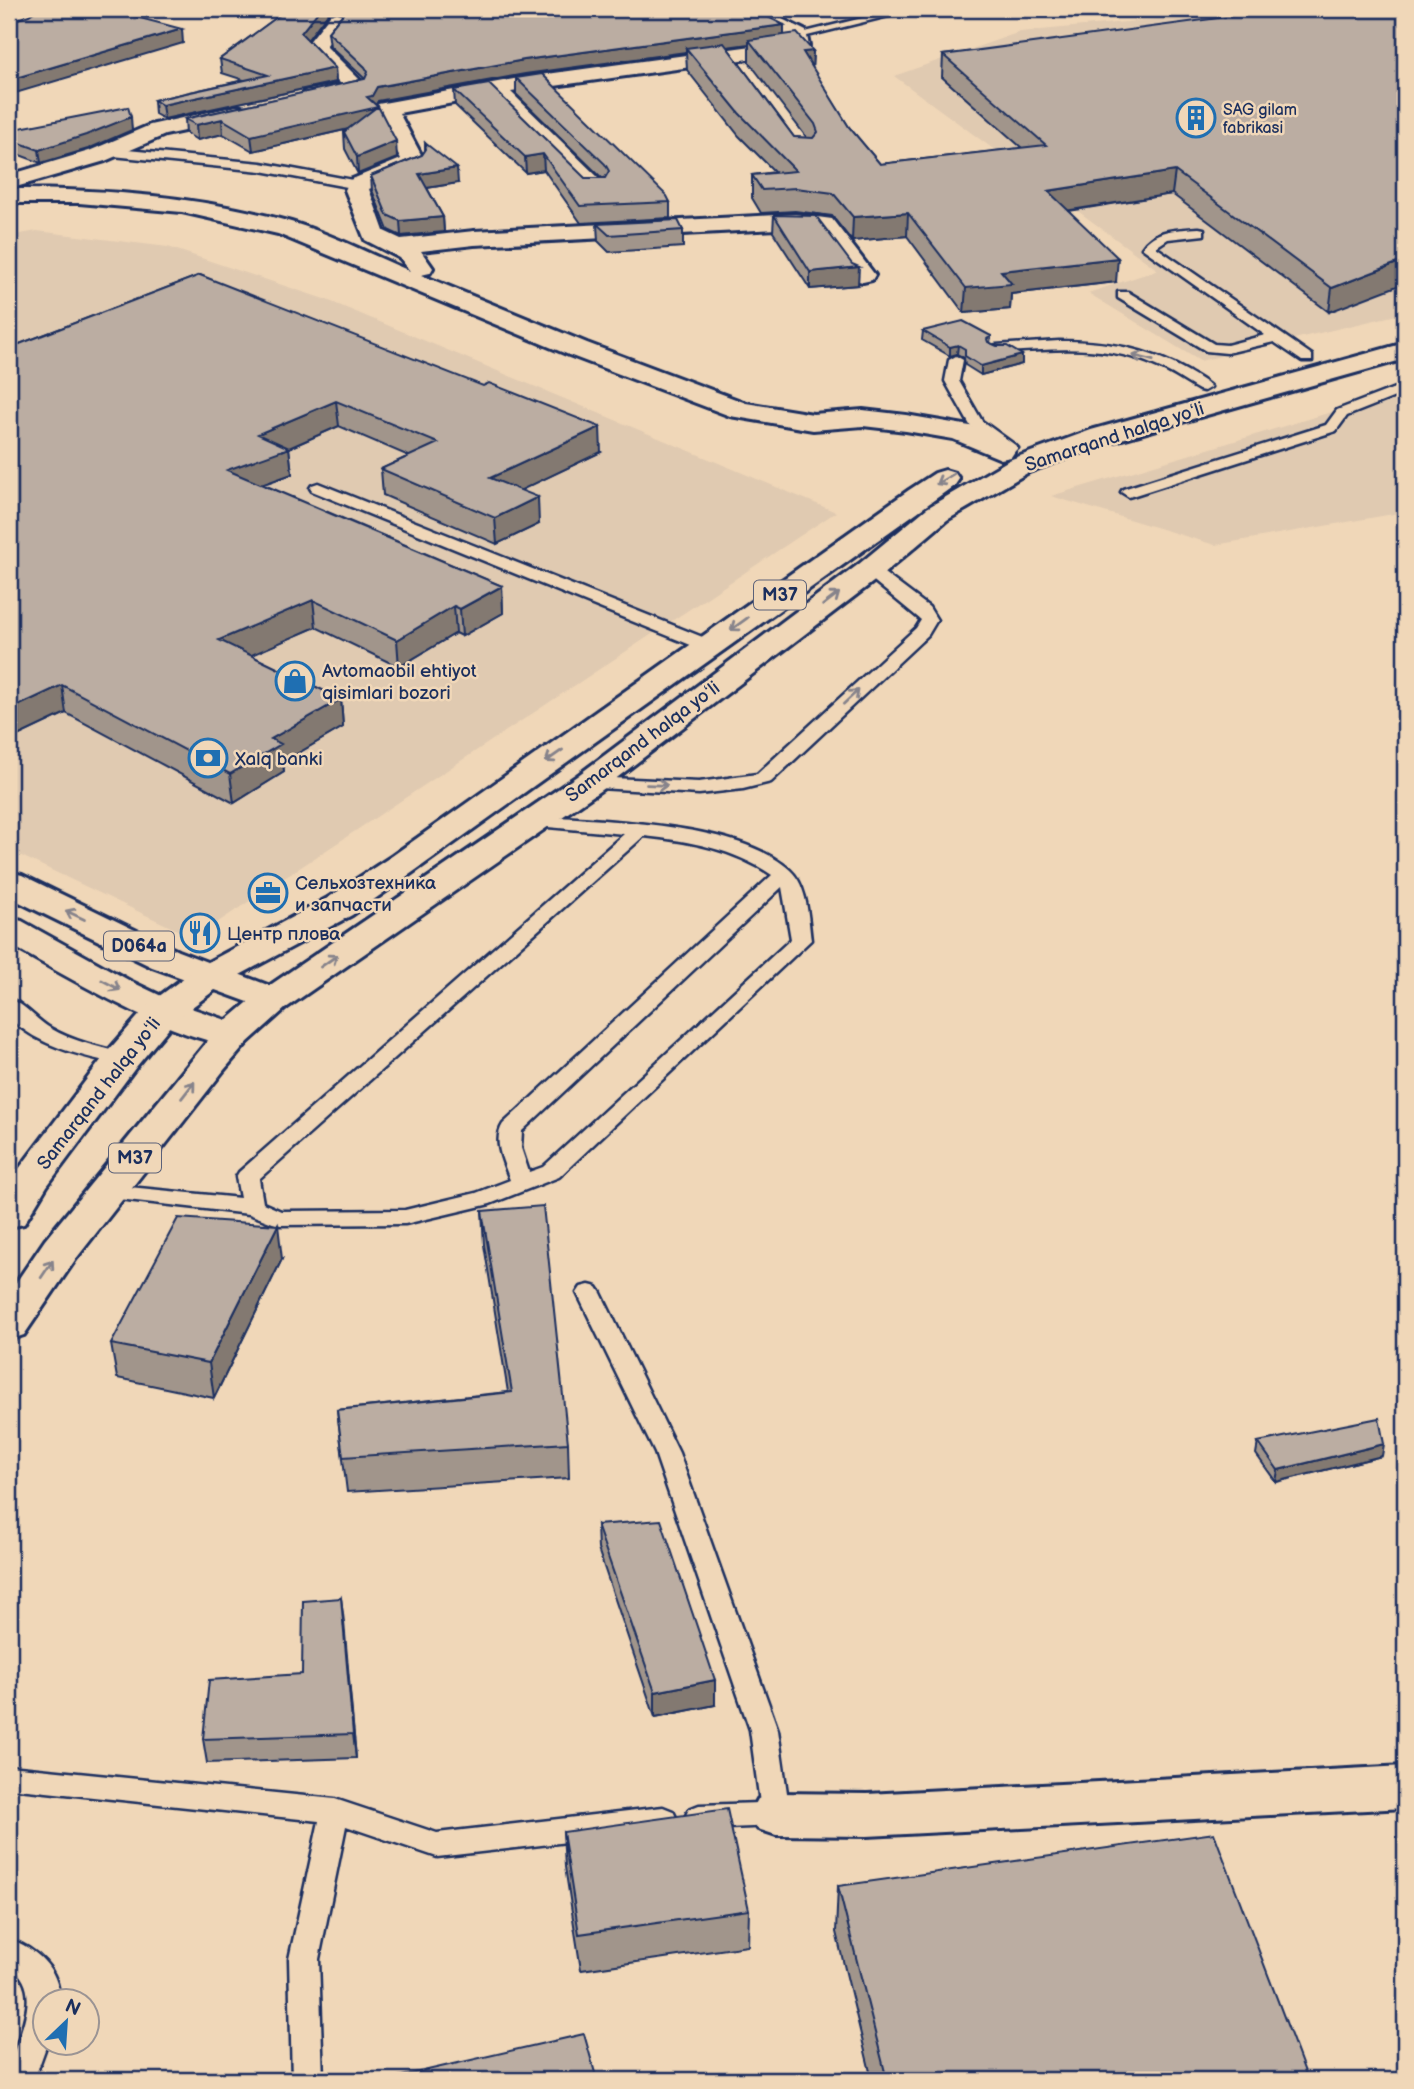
<svg xmlns="http://www.w3.org/2000/svg" width="1414" height="2089" font-family="'Balsamiq Sans',sans-serif">
  <style>
    .built { fill: #e0cab1 }
    .lines { fill: none; stroke-linecap: round; stroke-linejoin: round }
    .service-casing { stroke: #1b2f5e; stroke-width: 5 }
    .minor-casing { stroke: #1b2f5e; stroke-width: 6 }
    .primary-casing { stroke: #1b2f5e; stroke-width: 6 }
    .trunk-casing { stroke: #1b2f5e; stroke-width: 6 }
    .service { fill: #f0d7b8; fill-rule: evenodd }
    .minor { fill: #f0d7b8; fill-rule: evenodd }
    .primary { fill: #f0d7b8; fill-rule: evenodd }
    .trunk { fill: #f0d7b8; fill-rule: evenodd }
    .wall { fill: #a1958b; stroke: #1b2f5e; stroke-width: 2; fill-rule: evenodd }
    .shaded-wall { fill: #837971; stroke: #1b2f5e; stroke-width: 2 }
    .building { fill: #bbada2; stroke: #1b2f5e; stroke-width: 2 }
    .oneway { stroke: #86838b }
    .labels { text-anchor: middle; stroke-width: 5; stroke-linejoin: round; paint-order: stroke }
    .far-poi-label { font-size: 16px; fill: #1b2f5e; stroke: #f0d7b8; text-anchor: start }
    .shield { fill: #f0d7b8; stroke: #5b6179; stroke-width: 2 }
    .shield-label { font-size: 18px; font-weight: bold; fill: #1b2f5e }
    .street-label { font-size: 19px; fill: #1b2f5e; stroke: #f0d7b8 }
    .poi-label { font-size: 19px; fill: #1b2f5e; stroke: #f0d7b8; text-anchor: start }
  </style>
  <rect width="100%" height="100%" fill="#f0d7b8"/>
  <filter id="ink" filterUnits="userSpaceOnUse"><feTurbulence type="fractalNoise" baseFrequency=".0143" numOctaves="2"/><feDisplacementMap in="SourceGraphic" scale="14" xChannelSelector="R" yChannelSelector="G"/><feConvolveMatrix kernelMatrix="1 2 1 2 8 2 1 2 1" color-interpolation-filters="sRGB"/></filter>
  <g filter="url(#ink)">
    <path class="built" d="M1263,9H1405V313L1200,361L1088,293L1158,270L894,76L1020,32Z
      M37,231L168,247L327,300L836,512L194,938L9,850V236Z
      M1405,390V512L1215,545L1051,496Z"/>
    <g class="lines">
      <defs>
        <path id="service" d="M899,9H917L799,38L793,35Z
          M107,148L261,163L358,181L364,185L358,189L261,171L103,155L101,152Z
          M1199,228L1204,229V235L1168,239L1156,247L1312,355V361H1302L1274,342L1227,353L1206,351L1118,298V292H1128L1214,344L1227,345L1265,335L1142,248C1155,228 1178,230 1199,228Z
          M1059,341C1105,341 1148,348 1189,372C1197,377 1205,381 1211,387L1204,391L1199,390C1185,382 1171,372 1156,366C1106,343 1049,349 996,353L989,349L996,345Z
          M956,356L963,360L959,381L982,421L1015,445L1018,448L1015,451H1005L971,427L945,381L949,360Z
          M1405,384V393L1347,416L1336,431L1135,495L1129,497L1121,492L1123,489L1326,425L1337,410Z
          M318,483L715,642L718,646L709,651L703,650L312,491L310,488L312,485Z
          M870,565L876,567L929,607L937,620L928,635L771,782L743,789L699,794L582,787L580,783L589,777L699,782L757,774L916,628L921,620L864,573L862,570Z
          M533,815C602,821 738,822 790,870C808,886 808,918 811,940L559,1177L490,1204L405,1224L278,1225L249,1214L101,1197L98,1192L101,1187L109,1185L240,1198L236,1177L239,1172L624,834L526,825L524,821L526,817ZM644,836C690,841 734,849 772,875L503,1124C492,1141 504,1163 510,1180L476,1193L405,1210L281,1211L263,1203L259,1179ZM782,887L791,939L543,1167L529,1172L521,1148L522,1131Z
          M9,999C23,1002 36,1020 50,1028C74,1042 102,1048 129,1054L133,1059L129,1064L122,1065C83,1056 38,1047 9,1017Z
          M589,1285L597,1287L601,1293L679,1453L778,1730L790,1814L786,1822L776,1826L699,1829L689,1825L685,1817L689,1809L699,1805L760,1803L750,1730L655,1453L577,1293L581,1287Z
          M9,1766L335,1799L437,1833L663,1807L673,1811L677,1819L673,1827L663,1831L437,1857L346,1826L319,1959L323,2080H292L289,1959L319,1821L9,1788Z
          M9,1939C36,1948 61,1970 59,2002H46L47,2044L34,2080H9C9,2042 51,1994 9,1965Z"/>
        <path id="minor" d="M737,9H762L806,31L809,46L806,50L799,52L511,92L603,182L607,187L603,192H587L491,96L399,113L425,162L422,167L369,189L384,231L401,239L474,231L795,214L832,219L875,275L872,280L863,282L854,280L817,230L795,228L474,245L421,251L433,268L430,273L421,275L587,343L746,403L813,414L863,410L906,415L970,426L1011,445L1015,451L1011,457L1001,459L953,439L906,431L863,426L813,430L730,416L569,355L278,234L182,212L79,203H9V189C104,189 199,196 291,222C332,234 371,255 410,271L400,258L365,240L345,190L350,180L401,159L375,109L378,104L525,77L789,41V38L740,13Z
          M337,13L344,15L347,19L326,46L367,87L364,92C346,96 323,105 305,101L302,96L305,91L341,84L305,47L330,15Z
          M237,106L245,108L248,113L245,118L165,135L105,161L9,189V175L89,151L150,125Z
          M1405,1766V1808L867,1836L776,1835L758,1829L750,1814L758,1799L776,1793L867,1794Z"/>
        <path id="primary" d="M9,872L22,875L178,951L286,992L292,1000L286,1008L273,1011L152,967L9,897Z
          M9,918L22,921L132,982L176,1003L247,1027L252,1035L247,1043C197,1056 56,970 9,944Z"/>
        <path id="trunk" d="M1405,343V359L1111,442L1029,472L947,520L881,576L601,790L286,1008L247,1043L224,1070L75,1260L24,1335L9,1340V1293L45,1240L219,1027L260,992L577,776L859,564L927,508L1009,460L1091,430Z
          M945,470L955,473L959,479L955,485L416,870L352,915L223,984L176,1019L136,1067L47,1186L24,1224L9,1227V1182L108,1051L150,1003L197,968L326,899L392,856L909,490L935,473Z"/>
      </defs>
      <use href="#service" class="service-casing"/>
      <use href="#minor" class="minor-casing"/>
      <use href="#primary" class="primary-casing"/>
      <use href="#trunk" class="trunk-casing"/>
      <use href="#service" class="service"/>
      <use href="#minor" class="minor"/>
      <use href="#primary" class="primary"/>
      <use href="#trunk" class="trunk"/>
    </g>
    <path class="wall" d="M288,9H752L784,25V35L813,51L812,68L849,127L880,164L1022,148L942,77L943,55L1405,9L1329,312L1172,194L1069,211L1116,282L1011,294L1010,309L964,313L907,236L852,241L832,216L795,211L761,213L752,198V175L775,172L739,136L687,70L686,52L525,74L378,101L376,105L397,158L358,174L345,149L344,132L349,129L253,151L223,134L197,140L186,133L185,119L365,79L330,46L328,32L344,12L336,10L328,13L308,40L335,68L336,82L164,119L155,114L154,100L244,80L222,73L220,59ZM749,44V62L807,138L794,137L727,47Z
      M516,78L670,202V218L581,223L544,170L526,173L455,105L454,90L585,178H602L516,94Z
      M9,130H132L88,149L41,163L9,151Z
      M425,143L458,183L427,188L443,217L444,232L401,236L388,230L372,190L371,176L422,155L425,151Z
      M774,215L858,285L810,289L773,232Z
      M597,224L683,230V247L609,252L598,241Z
      M200,275L601,452L520,490L539,524L497,544L383,495L381,469L409,456L339,426L289,448L292,474L262,484L502,586L503,613L462,636L456,633L399,667L316,627L250,655L341,699L343,727L283,762L284,772L234,803L66,713L9,740V348Z
      M923,331L991,336L990,343L997,346L1022,355V364L981,375L965,365L964,358L957,354L950,356L922,340Z
      M482,1211L568,1443L569,1478L347,1492L337,1410L508,1392L484,1245Z
      M282,1259L214,1398L117,1378L111,1344Z
      M1258,1442L1382,1456L1276,1482L1256,1454Z
      M597,1525L715,1705L655,1717L598,1549Z
      M341,1598L356,1758L207,1763L203,1739L302,1674Z
      M563,1832L749,1910L748,1946L581,1970L565,1867Z
      M838,1886L1308,2080H872L836,1932Z"/>
    <path class="shaded-wall" d="M320,9H336V10L328,13L302,47L301,33Z
      M784,25V39L749,40V44L689,52L686,48V52L525,74L378,101L374,108L378,107L379,122L253,151L251,136L367,97L377,87L524,60Z
      M182,29L183,43L9,95V80Z
      M813,51L812,73L803,52Z
      M335,68L336,82L164,119L162,105Z
      M131,117L132,130L88,149L41,163L39,150Z
      M222,119L223,134L197,140L196,125Z
      M396,141L397,158L358,174L357,157Z
      M543,154L544,170L526,173L525,157Z
      M457,168L458,183L420,189L419,174Z
      M1175,171L1172,194L1046,214L1048,191Z
      M908,213L907,236L852,241L853,217Z
      M443,217L444,232L401,236L400,221Z
      M1118,258L1116,282L1011,294L1010,309L964,313L966,288L1001,271Z
      M1405,260V283L1329,312L1332,288Z
      M859,267L858,285L810,289V272Z
      M958,345L957,354L950,356V347Z
      M1022,355V364L981,375V366Z
      M336,401L339,426L282,451L289,448L292,474L230,496L227,470L258,434Z
      M600,427L601,452L492,504L490,478Z
      M538,497L539,524L497,544L495,518Z
      M502,586L503,613L462,636L460,609Z
      M313,600L316,627L222,668L219,640Z
      M454,606L456,633L399,667L397,640Z
      M62,685L66,713L9,740V710Z
      M341,699L343,727L283,762L284,772L234,803L230,774L271,739Z
      M278,1225L282,1259L214,1398L209,1363Z
      M1384,1444L1382,1456L1276,1482L1278,1470Z
      M341,1598L344,1622L356,1758L353,1734Z
      M715,1680V1705L655,1717V1692Z"/>
    <path class="building" d="M38,9H106L182,29L9,80V22L29,15Z
      M288,9H320L301,33L335,68L162,105L154,100L268,75L220,59Z
      M347,9H752L784,25L524,60L377,87L372,96L367,97L378,107L251,136L222,119L196,125L185,119L365,79L368,72L365,67L328,32Z
      M1286,9H1405V260L1332,288L1175,171L1048,191L1118,258L1001,271L1012,284L966,288L908,213L853,217L833,193L796,188L762,190L752,175L796,171L739,113L686,48L724,43L794,137L813,138L818,132L815,124L749,40L797,33L813,51L803,52L849,127L880,164L1046,145L943,55Z
      M542,74L667,196L670,202L580,206L543,154L525,157L454,90L489,84L585,178H605L609,171L605,164L516,78Z
      M378,106L396,141L357,157L344,132Z
      M128,107L131,117L86,135L39,150L9,139V130Z
      M425,143L457,168L419,174L443,217L400,221L387,215L371,176L422,155L426,149Z
      M774,215L816,216L852,264L859,267L810,272Z
      M678,220L683,230L609,235L597,224Z
      M200,275L483,386L489,383L600,427L490,478L538,497L495,518L381,469L438,443L336,401L258,434L289,448L227,470L502,586L460,609L454,606L397,640L313,600L219,640L341,699L271,739L281,744L230,774L62,685L9,710V348Z
      M963,321L991,336L987,339L988,342L997,346H1007L1022,355L981,366L965,356V349L958,345L950,347L923,331Z
      M543,1206L568,1443L343,1457L337,1410L512,1392L482,1211Z
      M178,1218L278,1225L209,1363L111,1344Z
      M1379,1418L1384,1444L1278,1470L1258,1442Z
      M661,1520L715,1680L655,1692L597,1525Z
      M341,1598L353,1734L203,1739L209,1680L302,1674L303,1601Z
      M727,1809L749,1910L579,1934L563,1832Z
      M1214,1833L1308,2080H887L838,1886Z
      M584,2034L597,2080H384Z"/>
    <defs><path id="oneway-shaft" d="M-6 0H5M1.5-3L5.5 0L1.5 3" fill="none" stroke-width="1.6" stroke-linecap="round" stroke-linejoin="round" transform="scale(1.75)"/></defs>
    <g class="oneway">
      <use href="#oneway-shaft" transform="translate(1143 358) rotate(-165)"/>
      <use href="#oneway-shaft" transform="translate(945 479) rotate(149)"/>
      <use href="#oneway-shaft" transform="translate(831 599) rotate(-37)"/>
      <use href="#oneway-shaft" transform="translate(739 624) rotate(144)"/>
      <use href="#oneway-shaft" transform="translate(851 697) rotate(-43)"/>
      <use href="#oneway-shaft" transform="translate(554 756) rotate(145)"/>
      <use href="#oneway-shaft" transform="translate(657 785) rotate(2)"/>
      <use href="#oneway-shaft" transform="translate(75 915) rotate(-154)"/>
      <use href="#oneway-shaft" transform="translate(329 961) rotate(-35)"/>
      <use href="#oneway-shaft" transform="translate(111 985) rotate(28)"/>
      <use href="#oneway-shaft" transform="translate(188 1090) rotate(-52)"/>
      <use href="#oneway-shaft" transform="translate(47 1269) rotate(-56)"/>
    </g>
  </g>
  <defs>
    <symbol id="building-ring" viewBox="-11 -11 22 22"><circle r="9.5" fill="#f0d7b8" stroke="#1f6fb2" stroke-width="1.5"/><path d="M-4-6H4V6H1V3H-1V6H-4ZM-2.5-4.3h1.7v1.8h-1.7ZM.8-4.3h1.7v1.8H.8ZM-2.5-1h1.7V.8h-1.7ZM.8-1h1.7V.8H.8Z" fill="#1f6fb2"/></symbol>
    <symbol id="shop-ring" viewBox="-11 -11 22 22"><circle r="9.5" fill="#f0d7b8" stroke="#1f6fb2" stroke-width="1.5"/><path d="M-5-2.5h2.3a2.7 3.5 0 0 1 5.4 0H5L5.5 6h-11ZM-1.5-2.5h3a1.5 2.3 0 0 0-3 0Z" fill="#1f6fb2"/></symbol>
    <symbol id="bank-ring" viewBox="-11 -11 22 22"><circle r="9.5" fill="#f0d7b8" stroke="#1f6fb2" stroke-width="1.5"/><path d="M-6-4H6V4H-6ZM0-2.3a2.3 2.3 0 1 0 0 4.6a2.3 2.3 0 1 0 0-4.6Z" fill="#1f6fb2"/></symbol>
    <symbol id="office-ring" viewBox="-11 -11 22 22"><circle r="9.5" fill="#f0d7b8" stroke="#1f6fb2" stroke-width="1.5"/><path d="M-6-3h4V-5.5h4V-3h4V5H-6ZM-1-4.5V-3h2v-1.5ZM-6 0V1H6V0Z" fill="#1f6fb2"/></symbol>
    <symbol id="restaurant-ring" viewBox="-11 -11 22 22"><circle r="9.5" fill="#f0d7b8" stroke="#1f6fb2" stroke-width="1.5"/><path d="M-5-6h1v4h1v-4h1v4h1v-4h1v5L-1.5 .5V6h-2V.5L-5-1ZM5-6V6H3V1.5H1.5Q1.5-4 5-6Z" fill="#1f6fb2"/></symbol>
  </defs>
  <g fill-rule="evenodd">
    <use href="#building-ring" x="1174" y="96" width="44" height="44"/>
    <use href="#shop-ring" x="273" y="659" width="44" height="44"/>
    <use href="#bank-ring" x="186" y="736" width="44" height="44"/>
    <use href="#office-ring" x="246" y="871" width="44" height="44"/>
    <use href="#restaurant-ring" x="178" y="911" width="44" height="44"/>
  </g>
  <g class="labels">
    <g class="far-poi-label">
      <text x="1223" y="115">SAG gilam<tspan x="1223" dy="18">fabrikasi</tspan></text>
    </g>
    <g class="shield">
      <rect x="754" y="580.5" width="52" height="29" rx="5"/>
      <rect x="104" y="931.5" width="70" height="29" rx="5"/>
      <rect x="109" y="1143.5" width="52" height="29" rx="5"/>
    </g>
    <g class="shield-label">
      <text x="780" y="601">M37</text>
      <text x="139" y="952">D064a</text>
      <text x="135" y="1164">M37</text>
    </g>
    <g class="street-label">
      <text transform="translate(1114 436) rotate(-18)" y="7">Samarqand halqa yoʻli</text>
      <text transform="translate(642 741) rotate(-37)" y="7">Samarqand halqa yoʻli</text>
      <text transform="translate(98 1093) rotate(-52)" y="7">Samarqand halqa yoʻli</text>
    </g>
    <g class="poi-label">
      <text x="322" y="677">Avtomaobil ehtiyot<tspan x="322" dy="22">qisimlari bozori</tspan></text>
      <text x="235" y="765">Xalq banki</text>
      <text x="295" y="889">Сельхозтехника<tspan x="295" dy="22">и запчасти</tspan></text>
      <text x="227" y="940">Центр плова</text>
    </g>
  </g>
  <rect width="1414" height="2089" fill="none" stroke="#f0d7b8" stroke-width="35"/>
  <rect x="18" y="18" width="1379" height="2054" fill="none" stroke="#1b2f5e" stroke-width="2.5" filter="url(#ink)"/>
  <g transform="translate(66 2022) rotate(25)"><circle r="33" fill="#f0d7b8" stroke="#9b9494" stroke-width="2"/>
  <path d="M0-5L12 26L0 18L-12 26Z" fill="#1f6fb2"/>
  <text y="-10" font-size="19" font-weight="bold" text-anchor="middle" fill="#1b2f5e">N</text>
  </g>
</svg>
